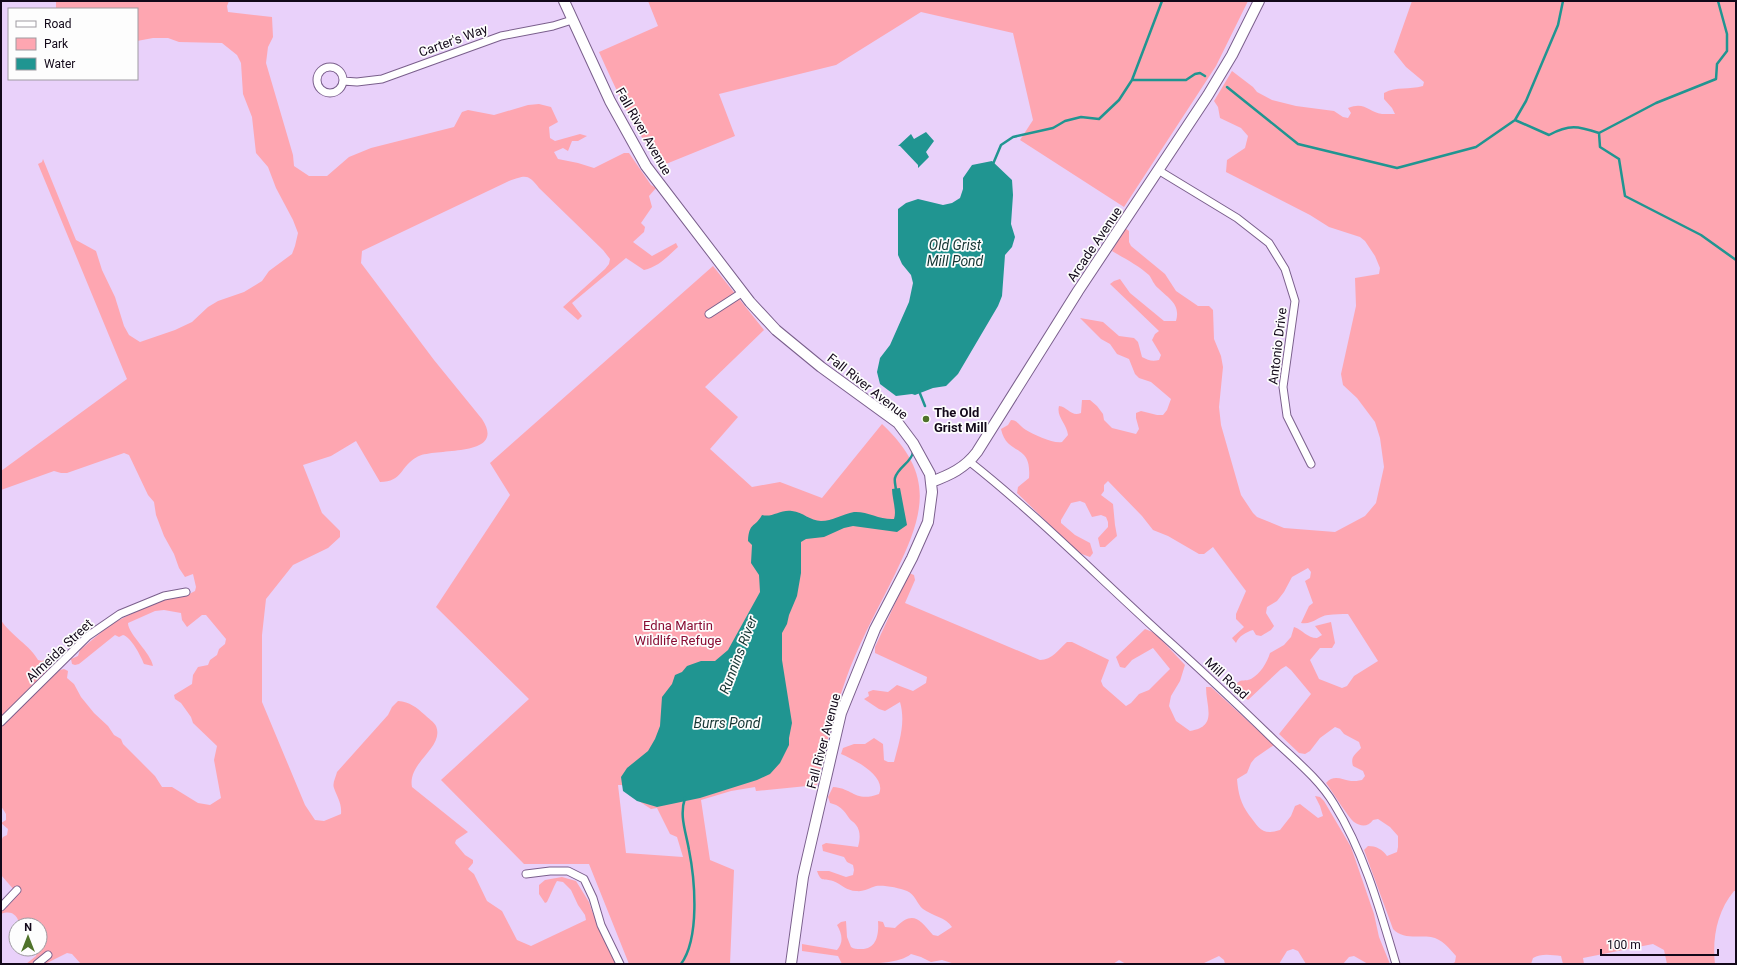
<svg xmlns="http://www.w3.org/2000/svg" width="1737" height="965" font-family="Roboto,sans-serif">
  <style>
    .green { fill: #fea6b1; fill-rule: evenodd }
    .water { fill: #209591 }
    .lines { fill: none; stroke-linecap: round; stroke-linejoin: round }
    .stream { stroke: #209591; stroke-width: 2.5 }
    .street-casing { stroke: #7a5f8c; stroke-width: 9 }
    .secondary-casing { stroke: #7a5f8c; stroke-width: 12 }
    .street { stroke: #fff; stroke-width: 7 }
    .secondary { stroke: #fff; stroke-width: 10 }
    .poi-dot { fill: #4f722a; stroke: #fdfdfd; stroke-width: 1.5 }
    .labels { text-anchor: middle; stroke-width: 3.5; stroke-linejoin: round; paint-order: stroke }
    .street-label { font-size: 13px; fill: #120819; stroke: #fdfdfd }
    .poi-label { font-size: 13px; font-weight: bold; fill: #120819; stroke: #fdfdfd; text-anchor: start }
    .park-label { font-size: 13px; fill: #890d34; stroke: #fdfdfd }
    .water-label { font-size: 14px; font-style: italic; fill: #153634; stroke: #fdfdfd }
  </style>
  <rect width="100%" height="100%" fill="#e9d1fa"/>
  <path class="green" d="M56,1H229L227,6L228,12L272,17L273,37L268,47L266,63L293,155L294,166L309,176H327L349,157L371,148L454,127L462,112L468,110L494,115L528,105L539,104L551,107L558,122L549,127L550,138L555,141L580,134L587,136L578,141H572L568,151L563,148L554,152L558,159L578,163L594,168L624,153H629L651,185L656,188L649,196L652,207L641,223L645,227L644,232L633,242L652,256L676,243L678,247C667,257 658,267 644,270L626,258L572,303L582,316L578,320L563,307L605,269L609,264L610,259L603,250L539,188C528,174 526,175 509,181L362,251L361,263L434,360L482,419C508,459 435,447 417,457C400,466 403,482 380,482L356,441L331,456L303,465L322,513L340,531V537L328,548L293,565L266,599L262,635V702L305,805L315,820L324,821L341,814C342,803 337,797 334,788C332,783 336,777 337,772L388,715L392,707L398,701C410,702 416,707 425,715C428,718 434,722 436,726C445,748 407,762 412,787L468,832L456,840L455,843L465,855L473,860V863L468,869L474,874L487,901L502,911L517,940L531,946L586,920L585,915L578,905L571,890L563,882L557,881C554,886 550,896 547,902L545,903L539,894V885L545,880L562,877L576,881L589,902L592,911L616,964H81L72,954L67,953L45,964H26L36,956L38,949H40V925H20C17,915 12,910 1,914V905L15,891L1,875V841L3,837L7,835L8,829L1,823L6,820V814L1,806V620C10,635 31,646 38,660L42,661L45,659L51,670L49,677H52L60,670L64,669L68,671L67,678L74,684L81,697L94,713L108,726L114,735L121,739L123,744L155,776L162,787H172L198,803L210,805L221,798L214,760L217,746L193,723L191,717L181,703L175,699L174,695L192,684L193,675L198,667L208,665L210,660L217,655L219,649L225,644L226,639L206,615H202L187,627L182,620L181,613L164,610L155,611L128,623C128,634 151,653 153,666L144,664C141,656 131,637 123,635L119,637L115,635L79,664L75,665L72,664L71,659L78,656L80,650L111,624L133,613L135,607L185,592L189,594L195,591L196,587L193,574L185,577L179,568L174,554L164,536L156,515L154,502L148,495L129,455L124,453L67,473H61L54,471L1,490V471L127,379L38,164L42,162L43,159L76,240L96,251L102,270L115,297L124,326L129,335L140,342L175,330L192,322L208,307L218,301L244,292L262,281L269,271L292,254L295,246L298,233L293,220L276,188L268,167L256,153L252,117L243,94L241,63L237,55L222,43L179,42L168,38H153L137,41V9H56Z
    M648,1H1248L1216,66L1124,207L1020,140L1033,120L1013,33L921,12L836,65L719,94L735,136L661,166C635,131 617,92 599,52L658,26Z
    M1412,1H1736V891H1734C1717,911 1712,939 1715,964H1667L1664,950L1653,944L1583,958L1584,964H1563L1561,956C1552,955 1541,953 1533,958L1531,964H1452L1455,962L1456,956C1449,948 1442,939 1431,937C1418,935 1403,940 1393,929L1364,850L1368,846C1376,846 1382,849 1387,856L1397,852L1398,847V836L1390,827L1378,819L1373,820C1368,827 1361,827 1354,822C1348,817 1332,791 1326,783C1334,774 1342,780 1351,781C1355,781 1358,781 1362,780L1365,776L1363,771L1353,766C1350,756 1356,754 1361,748L1359,742L1344,734L1340,729L1335,727L1320,738L1310,751L1305,754L1299,753L1279,734L1311,694L1291,670L1286,666L1281,669L1248,700L1236,690V684C1242,678 1245,682 1251,679C1260,674 1267,663 1270,653L1284,645L1291,637L1294,627C1303,630 1307,638 1317,638L1322,635L1315,626L1331,622L1335,643L1332,648H1320L1310,660L1319,679L1342,688L1347,686L1354,676L1378,661L1348,614C1341,614 1335,614 1328,615C1318,616 1313,625 1301,623L1309,606L1313,603L1305,581L1310,578L1311,572L1308,568L1292,577L1284,592L1277,601L1267,607L1266,613L1274,626L1271,630L1261,636L1256,635L1253,630C1246,632 1239,636 1236,643L1232,638L1244,627L1236,619V614L1246,591L1213,547L1204,554H1199L1168,536L1153,530L1142,516L1108,481L1104,485V491L1101,495L1113,504L1115,525L1117,536L1105,547H1100L1098,538L1108,527V522L1106,517L1101,515L1092,517L1085,503L1080,501L1071,503L1061,520V523L1075,535L1090,543L1093,553L1090,557L1079,553L1017,493L1018,487L1029,478C1032,442 1007,457 1001,429L1008,425L1011,420C1018,420 1020,427 1026,430C1034,435 1054,444 1062,442L1068,435C1067,424 1056,417 1059,406C1068,407 1071,417 1081,413L1082,400H1090L1097,406L1103,414L1104,420L1112,428L1136,434L1139,429L1136,418V413L1141,411L1157,415H1163L1167,410L1171,399L1151,382L1139,378L1135,374L1129,359L1117,354L1110,344L1101,339L1080,318L1103,322L1119,336L1134,338L1138,342L1142,357C1148,360 1152,362 1159,360L1161,355L1152,340L1155,334L1159,331L1110,284L1114,281L1120,279L1130,293L1164,321H1176C1181,304 1168,298 1158,288C1154,285 1152,279 1149,275C1139,266 1124,258 1112,251L1125,228L1129,231V242L1131,246L1165,274L1176,291L1198,306H1209L1213,310L1214,339L1221,356L1223,367L1219,407L1221,425L1241,495L1253,513L1257,517L1284,528L1335,532L1365,516L1376,503L1384,467L1380,438L1375,422L1357,398L1343,385L1341,374L1356,306L1355,278L1379,274L1380,268L1375,256L1365,241L1360,237L1329,227L1310,215L1226,172L1227,160L1245,148L1248,136L1241,128L1220,118L1218,107L1214,101L1232,71L1253,87L1257,92L1272,100L1296,106L1334,111L1343,117L1348,118L1351,113L1348,108C1365,101 1368,112 1382,114C1386,114 1391,114 1395,114L1392,108L1384,99V93C1397,86 1409,90 1423,86L1424,82L1406,67L1394,52Z
    M713,266L764,330L705,387L738,417L710,449L752,487L780,482L822,498L882,424C935,474 925,512 896,572C881,603 863,635 850,668C836,705 826,745 817,785L756,791L755,787L731,791L701,800L710,860L734,870L730,964H629L589,864H524L441,780L529,699L436,607L510,495L490,463ZM618,785H622L628,794L651,809L657,808L670,834L677,837L683,857L626,853Z
    M909,573L914,575L915,580L905,603L1040,660C1052,660 1059,649 1067,642H1072L1109,660L1101,681L1103,686L1126,706L1131,703L1139,694L1149,690L1170,669L1153,648L1132,660L1125,668L1120,667L1116,657L1145,629L1155,633L1185,665L1180,681L1171,696L1169,706L1176,721L1190,731C1218,727 1206,707 1206,687H1211L1274,745L1255,758L1251,763L1247,773L1237,779C1238,793 1241,804 1249,815C1259,828 1262,836 1280,830L1291,816L1295,806L1300,804L1318,818L1323,816L1320,806L1315,796L1320,797L1324,801L1351,847L1374,914L1379,937L1390,964H1368L1354,956L1349,957L1343,964H1306L1298,951L1293,949L1287,951L1279,964H1225L1224,960L1219,956L1202,964H1126L1119,960L1113,964H955L942,960L931,962L921,957L911,954C898,965 861,964 842,964L838,956L802,951V944L837,950C844,942 842,934 837,925L841,922L846,921L847,937L851,947C854,949 857,949 860,949C877,950 879,934 878,921L883,922L885,927L895,928C913,910 919,919 933,935L938,936L952,927C946,917 932,916 923,909C917,904 915,894 907,891C899,888 885,885 876,886C869,888 864,892 856,891C847,891 841,884 833,881C824,878 821,883 817,871H829L846,877L853,875L854,870L853,865L847,862L844,857L823,851L822,845L826,843L858,847C860,840 861,831 856,825C854,822 851,821 849,818C844,810 839,805 830,803L828,797L833,787C853,788 855,803 879,794C887,776 855,760 841,754L843,748L854,744H865L874,738L883,744L884,760L888,762H894C899,742 906,723 900,702L885,711L879,709L864,699L869,696L868,692L873,690L888,692L897,685L913,691L926,683L927,677L875,653V647Z"/>
  <path class="water" d="M926,132L934,141L926,152L929,157L918,168V165L900,146H898L911,134L914,139Z
    M992,161L1012,180L1013,195L1011,224L1015,237L1012,247L1005,255L1002,296L998,306L958,374L946,386L933,388L915,395L912,394L896,396L880,384L877,372L880,358L890,345L909,302L913,283L911,275L902,264L898,255V209L906,203L918,199L943,205L952,203L960,198L963,189V178L972,165Z
    M900,488L907,525L897,532L853,526L844,528L824,537L806,539L801,542V573L797,596L789,615L787,624L782,633V660L792,723L789,738V745L780,763L770,774L757,780L700,798L657,807L637,801L623,791L621,777L627,768L648,751L655,739L660,726L662,697L672,684L675,675L682,672L687,666L701,661H715L728,650L760,592L759,575L751,563L752,545L748,541C749,522 755,528 762,515C772,518 781,509 792,511C803,512 810,521 821,521C832,521 843,514 854,512C867,511 880,520 894,519C897,511 892,498 892,489Z"/>
  <g class="lines">
    <path class="stream" d="M1132,80H1186L1195,74L1200,73L1205,76
      M1227,87L1298,144L1397,168L1476,147L1515,120L1526,101L1558,25L1563,1
      M1515,120L1549,135C1569,124 1578,126 1599,133L1656,103L1716,79L1717,64L1727,51V34L1718,1
      M1599,133L1600,147L1619,159L1625,196L1701,235L1736,260
      M993,164L1001,145L1013,137L1053,128L1065,121L1081,117L1099,119L1119,100L1132,80L1162,1
      M919,391L925,406
      M896,491C896,487 894,481 895,478C898,467 912,462 913,452
      M681,964C700,938 695,880 689,850C686,832 679,816 685,798"/>
    <defs>
      <path id="street" d="M317 80a13 13 0 1 1 26 0a13 13 0 1 1-26 0Z
        M343,81L357,82L382,79L501,36L553,26L572,20
        M1158,170L1237,218L1269,243L1285,269L1295,301L1283,387L1287,416L1311,464
        M709,314L743,292
        M970,462C1037,515 1097,576 1161,634C1199,668 1237,704 1274,740C1295,760 1319,779 1334,804C1364,852 1380,910 1396,964
        M1,722L88,636L120,614L164,596L186,592
        M526,874L550,871H568L584,879L593,898L601,925L620,964
        M1,907L17,890
        M37,964L48,955"/>
      <path id="secondary" d="M564,1L610,101L646,166L750,302L776,330L821,367L898,423L913,443L930,474L932,492L928,522L912,558L875,629L841,713L803,877L791,964
        M931,482C950,475 965,468 977,452L1078,291L1208,95L1232,55L1259,1"/>
    </defs>
    <use href="#street" class="street-casing"/>
    <use href="#secondary" class="secondary-casing"/>
    <use href="#street" class="street"/>
    <use href="#secondary" class="secondary"/>
  </g>
  <circle class="poi-dot" cx="926" cy="419" r="4"/>
  <g class="labels">
    <g class="street-label">
      <text transform="translate(453 40) rotate(-20)" y="5">Carter's Way</text>
      <text transform="translate(644 131) rotate(60)" y="5">Fall River Avenue</text>
      <text transform="translate(1094 244) rotate(-56)" y="5">Arcade Avenue</text>
      <text transform="translate(1277 346) rotate(-83)" y="5">Antonio Drive</text>
      <text transform="translate(868 386) rotate(38)" y="5">Fall River Avenue</text>
      <text transform="translate(59 650) rotate(-43)" y="5">Almeida Street</text>
      <text transform="translate(1227 678) rotate(43)" y="5">Mill Road</text>
      <text transform="translate(823 741) rotate(-75)" y="5">Fall River Avenue</text>
    </g>
    <g class="poi-label">
      <text x="934" y="417">The Old<tspan x="934" dy="15">Grist Mill</tspan></text>
    </g>
    <g class="park-label">
      <text x="678" y="630">Edna Martin<tspan x="678" dy="15">Wildlife Refuge</tspan></text>
    </g>
    <g class="water-label">
      <text x="955" y="250">Old Grist<tspan x="955" dy="16">Mill Pond</tspan></text>
      <text transform="translate(738 655) rotate(-69)" y="5">Runnins River</text>
      <text x="727" y="728">Burrs Pond</text>
    </g>
  </g>
  <rect width="1737" height="965" fill="none" stroke="#120819" stroke-width="4"/>
  <rect x="8" y="8" width="130" height="72" fill="#fdfdfd" stroke="#9f9ba2"/>
  <rect x="16" y="21" width="20" height="6" fill="#ffffff" stroke="#9f9ba2"/>
  <text x="44" y="28" font-size="12" fill="#120819">Road</text>
  <rect x="16" y="38" width="20" height="12" fill="#fea6b1" stroke="#9f9ba2"/>
  <text x="44" y="48" font-size="12" fill="#120819">Park</text>
  <rect x="16" y="58" width="20" height="12" fill="#209591" stroke="#9f9ba2"/>
  <text x="44" y="68" font-size="12" fill="#120819">Water</text>
  <g transform="translate(28 937)"><circle r="19" fill="#fdfdfd" stroke="#9f9ba2"/>
  <path d="M0-3L7 15L0 10L-7 15Z" fill="#4f722a"/>
  <text y="-6" font-size="11" font-weight="bold" text-anchor="middle" fill="#120819">N</text>
  </g>
  <path d="M1601 949v6h117v-6" fill="none" stroke="#120819" stroke-width="2"/>
  <text x="1607" y="949" font-size="12" fill="#120819" stroke="#fdfdfd" stroke-width="3" paint-order="stroke">100 m</text>
</svg>
